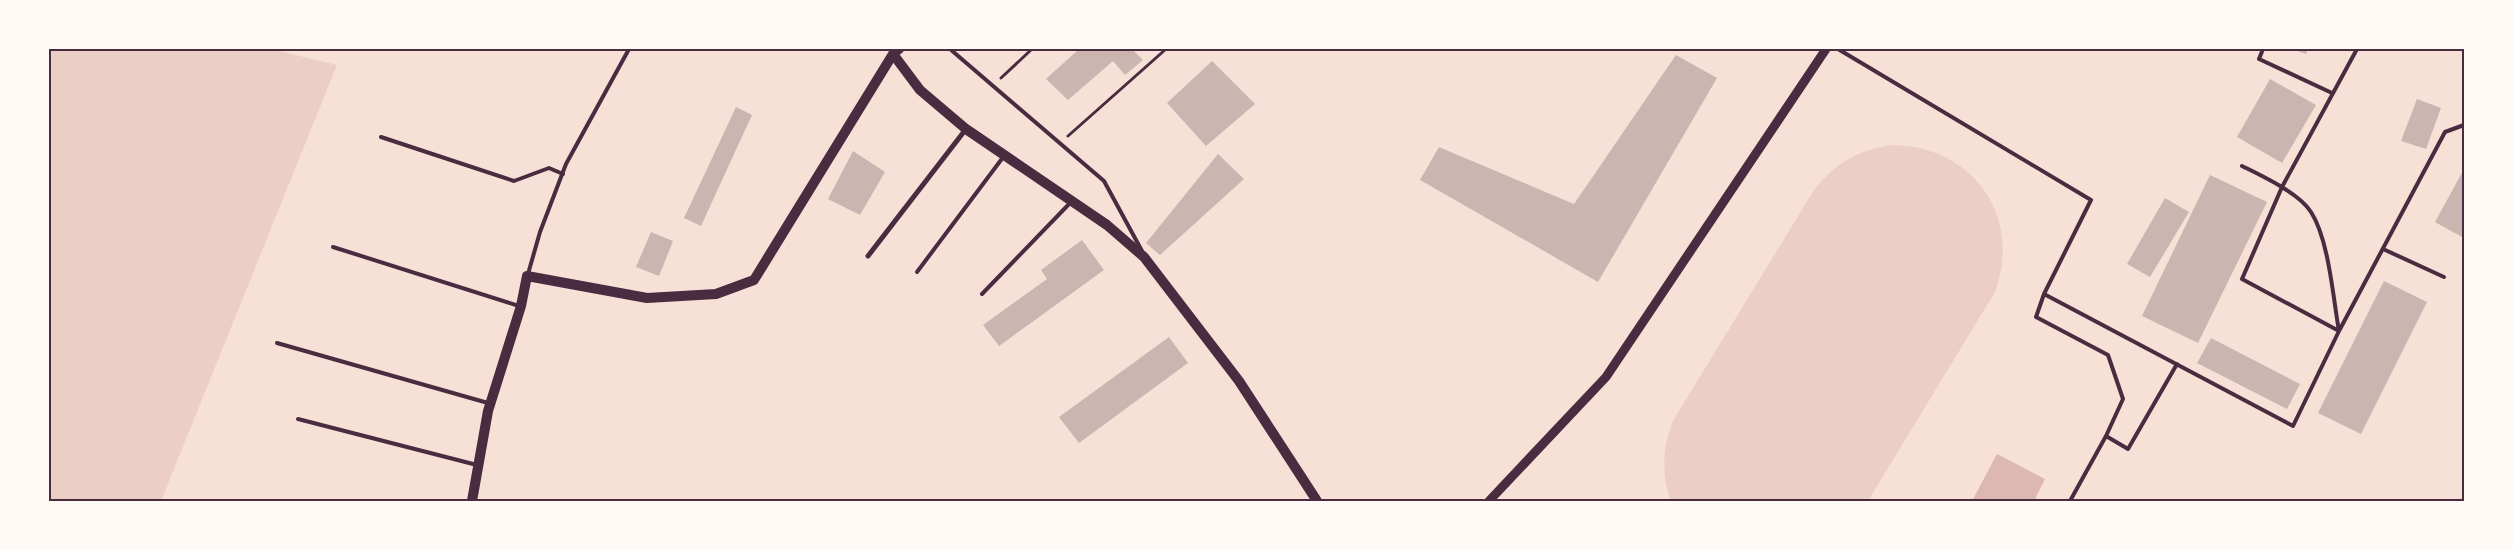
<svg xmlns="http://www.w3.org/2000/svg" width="2513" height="550" font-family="'Work Sans',sans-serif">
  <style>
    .green { fill: #ebcfc5 }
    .water { fill: #dcb8b0 }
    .building { fill: #ccb4b1 }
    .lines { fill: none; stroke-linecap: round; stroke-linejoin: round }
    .path { stroke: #4a2c40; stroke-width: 3 }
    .service { stroke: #4a2c40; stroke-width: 4 }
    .minor { stroke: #4a2c40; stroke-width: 5 }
    .tertiary { stroke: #4a2c40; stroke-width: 9 }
    .secondary { stroke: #4a2c40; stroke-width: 10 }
    .neatline { fill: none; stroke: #4a2c40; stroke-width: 2 }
  </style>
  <rect width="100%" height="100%" fill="#f7e1d7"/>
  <path class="green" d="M49,49H271L337,65L161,501H49Z
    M1893,145C1973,146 2023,217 1995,292L1868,501H1671C1661,474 1662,446 1674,419L1814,190C1835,163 1860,149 1893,145Z"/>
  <path class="water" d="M1997,454L2045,479L2034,501H1972Z"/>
  <path class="building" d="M1079,49H1132L1143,60L1125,75L1113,61L1068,100L1046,79Z
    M2292,49H2308L2306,54Z
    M1676,55L1717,78L1598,282L1420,180L1439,147L1574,204Z
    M1212,61L1255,104L1206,146L1167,103Z
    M2270,79L2316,105L2282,163L2237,137Z
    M2417,99L2441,108L2426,149L2401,141Z
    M736,107L752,115L701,226L684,218Z
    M853,151L885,172L860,215L828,199Z
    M1218,154L1244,179L1160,255L1146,243Z
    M2464,169V233L2462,237L2435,222Z
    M2210,175L2267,202L2198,343L2142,316Z
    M2165,198L2189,212L2150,277L2127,264Z
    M651,232L673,241L659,276L636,267Z
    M1082,240L1104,270L999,346L983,325L1047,279L1041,270Z
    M2384,281L2427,302L2361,434L2318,413Z
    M1169,337L1188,363L1079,443L1059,417Z
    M2211,338L2300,384L2287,409L2197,363Z"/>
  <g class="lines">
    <path class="path" d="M1001,78L1032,49
      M1068,136L1166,49"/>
    <path class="service" d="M950,49L1104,181L1142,251
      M1838,49L2091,200L2044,294L2293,426L2339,331L2445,132L2464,125
      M2263,49L2259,59L2332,93
      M381,137L514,181L549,168L563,174
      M2242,166C2262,176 2299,193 2311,212C2329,240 2333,298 2339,331L2242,279L2282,187L2357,49
      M333,247L519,306
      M2383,249L2444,277
      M917,272L1004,156
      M528,274L540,232L566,164L629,49
      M982,294L1071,202
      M2044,294L2036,317L2108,355L2123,399L2106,436L2070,501
      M277,343L488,403
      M298,419L477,465
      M2106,436L2128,449L2177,364"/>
    <path class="minor" d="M868,256L966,129"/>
    <path class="tertiary" d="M1489,501L1606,377L1826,49"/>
    <path class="secondary" d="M893,54L920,90L966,129L1107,225L1144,257L1239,381L1317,501
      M472,501L488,411L521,306L527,276L647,298L716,294L754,280L893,54L899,49"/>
  </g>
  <rect width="2513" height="550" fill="none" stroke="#fffaf5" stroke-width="100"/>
  <rect x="50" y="50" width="2413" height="450" class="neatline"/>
</svg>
